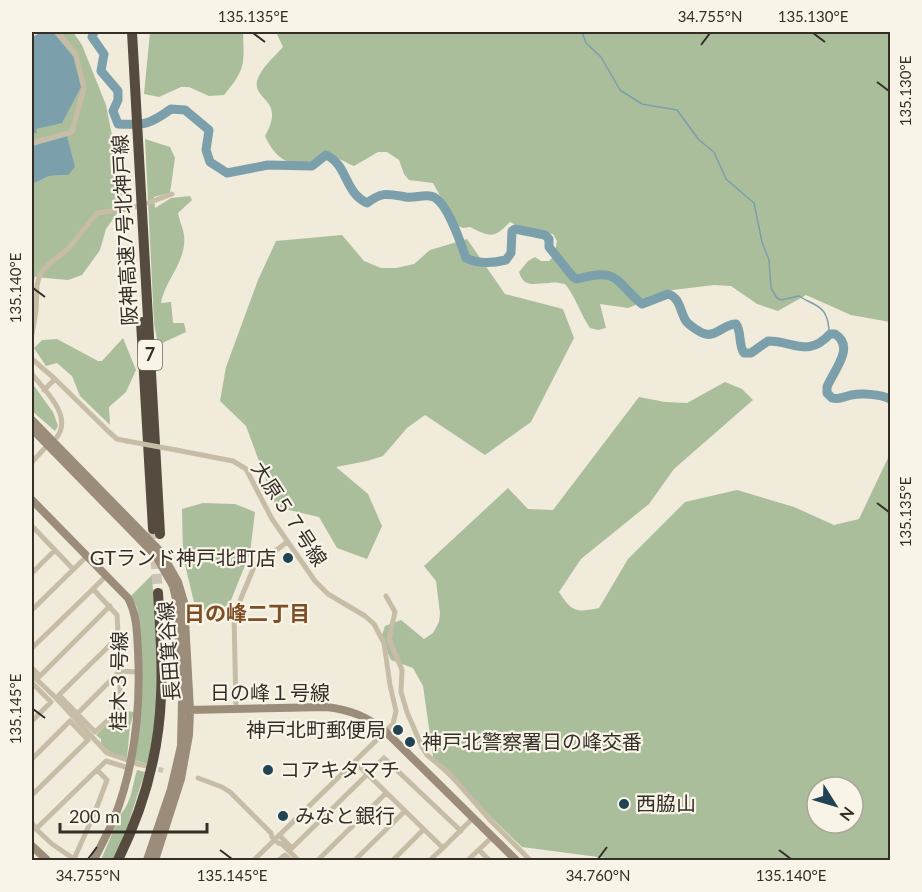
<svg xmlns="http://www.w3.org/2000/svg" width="922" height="892" font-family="Lato,'Noto Sans JP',sans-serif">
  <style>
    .green { fill: #abbe9c; fill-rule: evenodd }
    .water { fill: #7b9fab }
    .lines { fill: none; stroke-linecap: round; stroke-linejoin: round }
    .stream { stroke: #7b9fab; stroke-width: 1.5 }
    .river { stroke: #7b9fab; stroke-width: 9 }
    .street-tunnel { stroke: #cac5b7; stroke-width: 5; stroke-dasharray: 5 2.5; stroke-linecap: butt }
    .highway-tunnel { stroke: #cac5b7; stroke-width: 10; stroke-dasharray: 10 5; stroke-linecap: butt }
    .street { stroke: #c7bda7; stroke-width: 5 }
    .secondary { stroke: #9b8d79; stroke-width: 8 }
    .highway { stroke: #554b3f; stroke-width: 10 }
    .street-bridge { stroke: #c7bda7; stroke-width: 5 }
    .ticks { fill: none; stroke: #342e27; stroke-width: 2 }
    .poi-dot { fill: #204453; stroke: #f8f4e7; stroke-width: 2 }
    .labels { text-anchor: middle; stroke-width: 4.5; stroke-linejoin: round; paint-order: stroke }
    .shield { fill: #f8f4e7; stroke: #6f6961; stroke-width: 1.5 }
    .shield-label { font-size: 18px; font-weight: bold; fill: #342e27 }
    .street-label { font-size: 20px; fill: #342e27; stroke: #f8f4e7 }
    .poi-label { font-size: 20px; fill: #342e27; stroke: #f8f4e7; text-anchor: start }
    .neighbourhood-label { font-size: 21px; font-weight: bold; fill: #7e4e25; stroke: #f8f4e7 }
    .neatline { fill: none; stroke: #342e27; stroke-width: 2 }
    .ticks-label { font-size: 15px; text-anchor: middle; fill: #342e27 }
  </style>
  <rect width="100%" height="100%" fill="#f0ebdb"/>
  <path class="green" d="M53,32H73L82,45L106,105L122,186V206L106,229L100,250L82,275L68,280L35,277L32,288V182L35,183L49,176L68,175L67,136L32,146V134L36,133L35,129L73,56Z
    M150,32H243C244,64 246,69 224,95L209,96L189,87H181L159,97L144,94Z
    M276,32H890V322L851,315L806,295L778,311L757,304L731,286L714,285L673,290L628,308L600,304L606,328L598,330L590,328C580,314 576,297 565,284C560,283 554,282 549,283C535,283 524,289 519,272L528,261L535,257L541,261H549L554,256L557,241L553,234L523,229L510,222C494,239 490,237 470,227L463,228L456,225L433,183L409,180L404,174L399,160L387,152H378L354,166C345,162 337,156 327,157C319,157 312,162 304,163C285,167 272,152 265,136C286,99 253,101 257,81C260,69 275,56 283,47Z
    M145,139L170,147L175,158L170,193L154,197L155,208L171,198L190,196L192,200L178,213C180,224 186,233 184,245C182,266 164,283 161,303L171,302L173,323H184L186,332L158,345L154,323Z
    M342,235L364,261L381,268H396L414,264L430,250L467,239L505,294L563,309L574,338L531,422L485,455L425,415L407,428L383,456L367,461L336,467L368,494L382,526L367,559L337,548L319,517L276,507L246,426L220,401L226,367L258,280L276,241Z
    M123,338L136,370L126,392L109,407L110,425L80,396L72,376L57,363L46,366L34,348L42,340L57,339L98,361H102Z
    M725,382L742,389L753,400L674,469L649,504L581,559L559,592C572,612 576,613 599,608L628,559L685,502L737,490L794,507L834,525L859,519L888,458L890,457V860H621L522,847L434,763L423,686L413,668L391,660L381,638L385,626L401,620L424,639L433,633L439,622L440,613L436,581L424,566L508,488L528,509L553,510L639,397L665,402L687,403ZM817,787H853V823H817Z
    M32,383L53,412L58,426L55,431L32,411Z
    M203,503L235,504L255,512L250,553L225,615H197L183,556L182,509Z
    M152,575L158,671L156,714L148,764L134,760L139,624L137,608L131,596Z
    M121,710L134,712L130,726L127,758L113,755L101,744V739L96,735Z
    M137,770L145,772L124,837L113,860H101L120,815C132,802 132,786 137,770Z"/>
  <path class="water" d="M42,32H53L73,56L81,87L62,123L36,129L37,133L32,134V37Z
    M67,136L75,167L68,175L49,176L35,183L32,182V146Z"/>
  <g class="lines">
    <path class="stream" d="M582,32L586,43L601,57L620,90L642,104L677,110L699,140L714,152L726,179L754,203L762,242L769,260L771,288L777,298L781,300L799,296C807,302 822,305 826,316C829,322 828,328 830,334"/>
    <path class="river" d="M94,32L92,37L104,54L101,71L118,91V100L113,111L118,124C145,125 149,125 171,109L185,110L209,130L206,150L210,162L227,173L268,165L312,166L326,155C348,165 344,192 367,203C383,191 388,194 406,197C415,198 421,195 430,196C446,197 461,244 466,258C478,264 493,263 506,260L511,253L512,231L515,229L545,235L549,239V247L573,277L577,279C620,267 614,281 642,304L668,294C680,297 680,312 686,321C689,325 700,333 706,334C716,337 726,323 736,324C742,332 738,344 744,353H751L768,341C794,341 808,358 830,334H835C856,347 833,371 827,387V393L832,398C840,400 843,397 851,395C862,393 880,394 890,399"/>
    <path class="street-tunnel" d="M127,209L143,204
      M151,768L166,771"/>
    <path class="highway-tunnel" d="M153,529L158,593"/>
    <path class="street" d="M32,143L72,132L84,88L76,54L57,32
      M148,203L172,194
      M32,334L36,311L37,285L40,274L48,265L68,249L97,213L127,209
      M32,359L55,379
      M32,374C44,390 73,415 57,437
      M44,390L55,379L109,432L117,439L127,441
      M176,450L233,461L246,469L272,519L315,581L328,594L365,616L374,624L384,643L390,685L396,711L393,724L254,860
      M32,462L44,449
      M32,526L73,569
      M32,573L55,550
      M106,576L93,589L117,615L120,671L139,672
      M386,596L395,612L389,639L402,670L401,692L407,712L422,747L427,755L449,773L491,821L530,860
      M32,610L87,556
      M119,639L114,641L59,695L95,732L120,709V671
      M32,648L93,589
      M32,668L40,676L110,606
      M32,675L56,698L107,753L127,760
      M32,686L33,684L51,702L32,721
      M236,709L234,615L254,567L287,542
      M77,714L120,671
      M32,759L70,721L88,740L32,795
      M133,761L137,764L147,766
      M355,762L443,848L474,817
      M198,778L222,787L230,792L271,833L272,837
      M32,823L36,829L106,761L129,768
      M36,829L52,844L74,859L95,812L107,780L97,770
      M279,835L292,848L384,758L461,831
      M278,843L282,844L298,860
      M479,850L489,860
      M279,860L285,855L290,860
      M318,860L386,793
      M355,860L404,812
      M393,860L423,830
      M430,860L443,848
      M468,860L492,837"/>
    <path class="secondary" d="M32,420L161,552L178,582L184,602L190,710L189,735L181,779L155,860
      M32,429L156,556L173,586L177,603L182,701L181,746L171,789L147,860
      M32,500L128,598C137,615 137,632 138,651C141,708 135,765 114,819C108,833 100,847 94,860
      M187,710L327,707C350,710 367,716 386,732L516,860
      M32,846L47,860"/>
    <path class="highway" d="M132,32L160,534
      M141,322L153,529
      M118,860C143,809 159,753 161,696C163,662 160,627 158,593"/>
    <path class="street-bridge" d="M127,441L176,450"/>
  </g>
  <path class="ticks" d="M253,33L265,42M813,33L825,42M701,45L710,33M877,82L889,91M33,288L45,297M877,503L889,512M33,709L45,718M220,850L232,859M779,850L791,859M88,859L97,847M598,859L607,847"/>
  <g class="poi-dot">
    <circle cx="288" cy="558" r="6"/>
    <circle cx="398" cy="730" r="6"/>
    <circle cx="410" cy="742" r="6"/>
    <circle cx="268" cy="770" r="6"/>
    <circle cx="624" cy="804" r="6"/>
    <circle cx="283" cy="816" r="6"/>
  </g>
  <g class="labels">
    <rect class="shield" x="138" y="340" width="24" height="30" rx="4.5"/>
    <g class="shield-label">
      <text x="150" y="361">7</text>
    </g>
    <g class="street-label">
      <text transform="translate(125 230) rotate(-93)" y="7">阪神高速7号北神戸線</text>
      <text transform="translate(289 514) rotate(57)" y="7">大原５７号線</text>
      <text transform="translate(169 651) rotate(-94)" y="7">長田箕谷線</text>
      <text transform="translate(119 681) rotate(-89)" y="7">桂木３号線</text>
      <text x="270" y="700">日の峰１号線</text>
    </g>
    <g class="poi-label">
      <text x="276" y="565" text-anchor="end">GTランド神戸北町店</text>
      <text x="386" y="737" text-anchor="end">神戸北町郵便局</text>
      <text x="422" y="749">神戸北警察署日の峰交番</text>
      <text x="280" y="777">コアキタマチ</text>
      <text x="636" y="811">西脇山</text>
      <text x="295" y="823">みなと銀行</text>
    </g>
    <g class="neighbourhood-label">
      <text x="247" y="621">日の峰二丁目</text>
    </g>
  </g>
  <rect width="922" height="892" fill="none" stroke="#f8f4e7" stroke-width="66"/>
  <g transform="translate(835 805) rotate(127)"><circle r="28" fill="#f8f4e7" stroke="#aaa59a" stroke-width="1.5"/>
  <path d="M0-4.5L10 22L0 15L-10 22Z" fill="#204453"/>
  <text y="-9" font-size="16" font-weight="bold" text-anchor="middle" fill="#342e27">N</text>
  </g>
  <path d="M60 823v9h147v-9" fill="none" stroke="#342e27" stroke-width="3"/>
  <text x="69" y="823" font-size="18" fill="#342e27" stroke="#f8f4e7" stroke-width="4.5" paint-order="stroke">200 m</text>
  <rect x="33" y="33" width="856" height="826" class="neatline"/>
  <g class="ticks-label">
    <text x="253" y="22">135.135°E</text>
    <text x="710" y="22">34.755°N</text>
    <text x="813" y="22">135.130°E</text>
    <text transform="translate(906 91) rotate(-90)" y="5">135.130°E</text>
    <text transform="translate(16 288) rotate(-90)" y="5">135.140°E</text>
    <text transform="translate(906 512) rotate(-90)" y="5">135.135°E</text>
    <text transform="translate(16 709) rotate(-90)" y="5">135.145°E</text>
    <text x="88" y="881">34.755°N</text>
    <text x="232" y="881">135.145°E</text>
    <text x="598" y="881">34.760°N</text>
    <text x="791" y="881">135.140°E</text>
  </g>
</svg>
